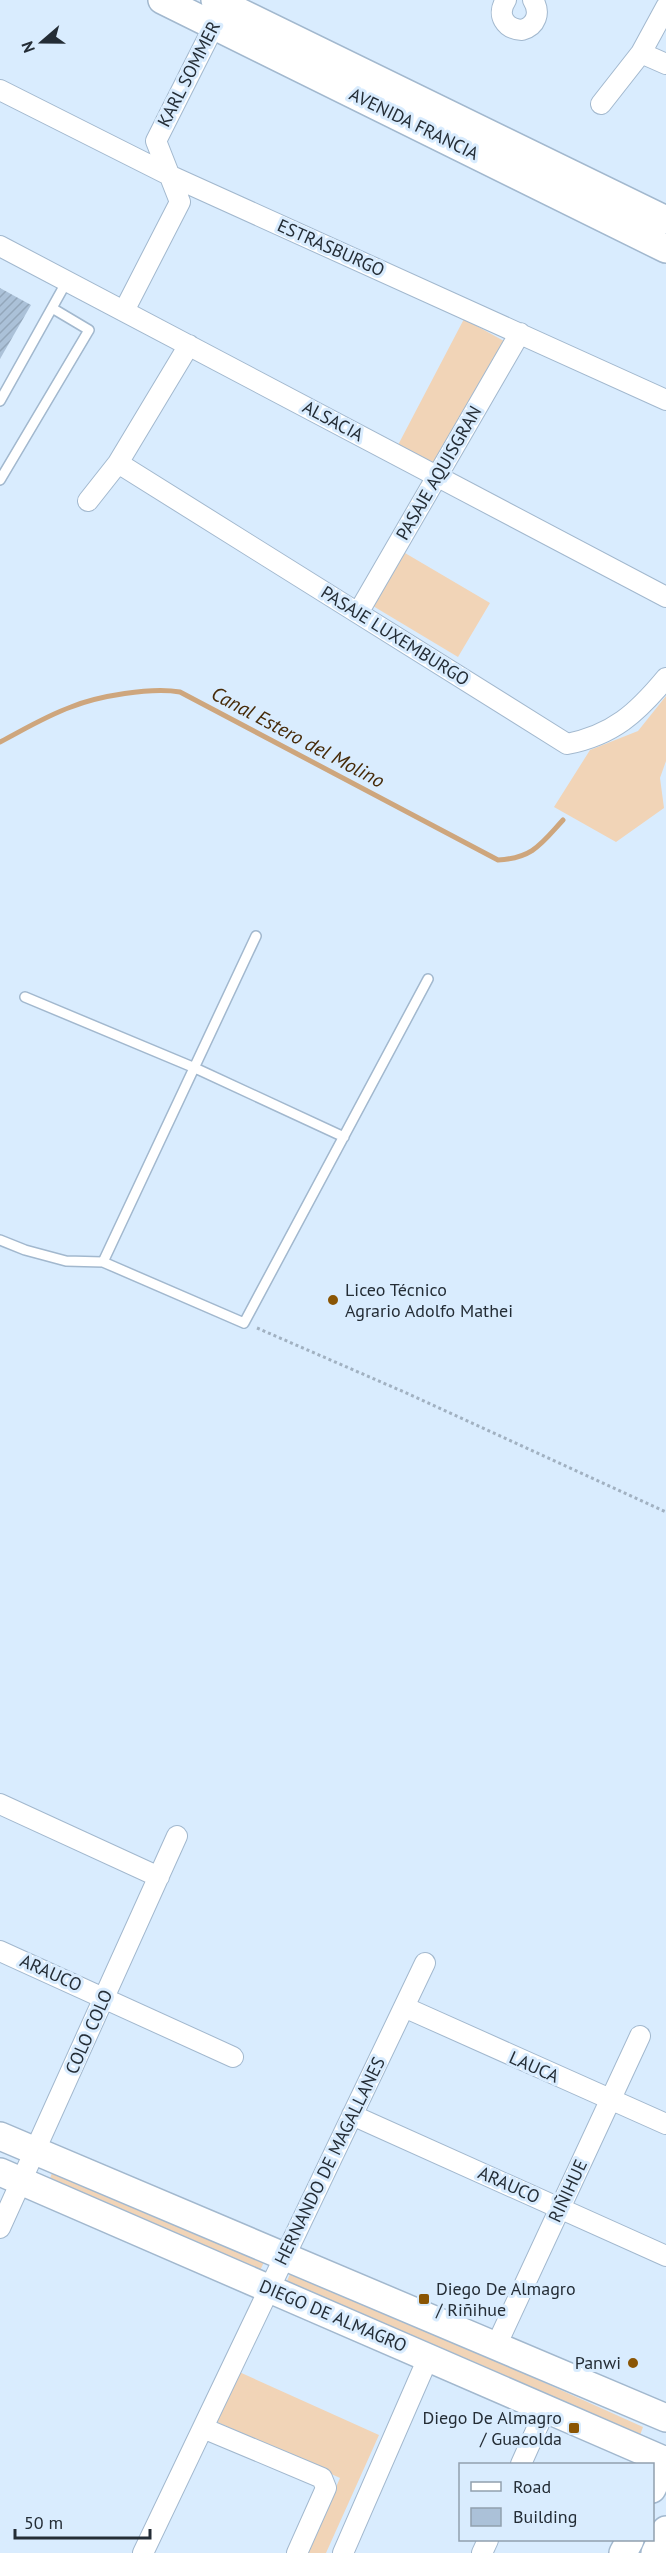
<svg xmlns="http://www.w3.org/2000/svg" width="666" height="2553" font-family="'PT Sans',sans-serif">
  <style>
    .grass { fill: #f1d4b7 }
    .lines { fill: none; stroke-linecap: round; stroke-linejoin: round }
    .stream { stroke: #cea67d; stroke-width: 5 }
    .building { fill: url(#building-hatch) }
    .service-casing { stroke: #a2b8ce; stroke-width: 12 }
    .minor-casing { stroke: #a2b8ce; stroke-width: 22 }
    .secondary-casing { stroke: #a2b8ce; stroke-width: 30 }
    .path { stroke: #a1b1c1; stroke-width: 3; stroke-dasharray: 3 3; stroke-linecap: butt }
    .service { stroke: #fff; stroke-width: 9 }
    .minor { stroke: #fff; stroke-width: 20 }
    .secondary { stroke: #fff; stroke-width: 27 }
    .poi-dot { fill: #8a5504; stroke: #d9ecfe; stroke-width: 2 }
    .labels { text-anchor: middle; stroke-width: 6; stroke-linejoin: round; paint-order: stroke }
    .street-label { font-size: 18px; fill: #242d36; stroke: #d9ecfe }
    .poi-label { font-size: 18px; fill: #242d36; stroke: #d9ecfe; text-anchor: start }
    .water-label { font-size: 20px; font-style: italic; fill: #462a08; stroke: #d9ecfe }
  </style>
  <defs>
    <pattern id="building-hatch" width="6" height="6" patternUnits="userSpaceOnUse" patternTransform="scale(1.5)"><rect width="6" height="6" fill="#abc1d8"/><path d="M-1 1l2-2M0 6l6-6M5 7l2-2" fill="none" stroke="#93a6ba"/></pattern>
  </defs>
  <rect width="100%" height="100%" fill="#d9ecfe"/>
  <path class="grass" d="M464,319L504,341L438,467L398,445Z
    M405,553L490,603L458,657L373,606Z
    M666,696V761L660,778L664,808L616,842L554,807L590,750L638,731Z
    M53,2170L264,2262L258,2275L47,2187Z
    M292,2269L643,2427L639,2438L285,2286Z
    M237,2371L379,2435L326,2553H307L340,2478L215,2421Z"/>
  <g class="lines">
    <path class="stream" d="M0,742C23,730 46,716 71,707C98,696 151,687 180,692L498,860C533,858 541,844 563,820"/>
  </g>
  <path class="building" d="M0,288L31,305L0,359Z"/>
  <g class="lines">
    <defs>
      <path id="service" d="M0,401L67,281
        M0,480L89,330L52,308
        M25,997L195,1068L344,1137
        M0,1240L25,1250L66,1261L103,1262L244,1323L428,979
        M103,1262L256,936"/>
      <path id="minor" d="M506,0C496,15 505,29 522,30C536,26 541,13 533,0
        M641,53L666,7
        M0,90L169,175L666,400
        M601,104L641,53L666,64
        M0,246L666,597
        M124,311L180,202L156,141L220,14
        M189,345L118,463L567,744C613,735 637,713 666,678
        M88,501L118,463
        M358,613L520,333
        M0,1804L159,1877
        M0,1951L233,2057
        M404,2007L666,2124
        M352,2115L666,2256
        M0,2228L177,1836
        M496,2346L640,2036
        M203,2428L322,2478L326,2488L297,2553
        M521,2464L546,2408
        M143,2553L425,1963
        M343,2553L428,2358
        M482,2553L488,2540"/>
      <path id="secondary" d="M162,0L666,249
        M215,0L666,220
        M0,2136L666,2418
        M0,2172L666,2461
        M652,2489L666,2460
        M623,2553L630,2540
        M655,2553L666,2530"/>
    </defs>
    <use href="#service" class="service-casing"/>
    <use href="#minor" class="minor-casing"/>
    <use href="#secondary" class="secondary-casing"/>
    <path class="path" d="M257,1328L411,1395L666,1512"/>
    <use href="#service" class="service"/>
    <use href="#minor" class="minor"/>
    <use href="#secondary" class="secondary"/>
  </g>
  <g class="poi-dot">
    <circle cx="333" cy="1300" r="6"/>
    <rect x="418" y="2293" width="12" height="12" rx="3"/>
    <circle cx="633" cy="2363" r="6"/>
    <rect x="568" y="2422" width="12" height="12" rx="3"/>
  </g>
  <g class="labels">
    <g class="street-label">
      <text transform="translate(189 74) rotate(-63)" y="6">KARL SOMMER</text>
      <text transform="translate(414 124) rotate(26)" y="6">AVENIDA FRANCIA</text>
      <text transform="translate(331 248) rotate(24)" y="6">ESTRASBURGO</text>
      <text transform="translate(333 421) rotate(28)" y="6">ALSACIA</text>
      <text transform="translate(439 473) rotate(-60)" y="6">PASAJE AQUISGRAN</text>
      <text transform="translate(395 636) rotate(32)" y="6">PASAJE LUXEMBURGO</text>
      <text transform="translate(51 1973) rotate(24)" y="6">ARAUCO</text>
      <text transform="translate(89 2032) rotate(-66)" y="6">COLO COLO</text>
      <text transform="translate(534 2067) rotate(24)" y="6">LAUCA</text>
      <text transform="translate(330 2161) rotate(-64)" y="6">HERNANDO DE MAGALLANES</text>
      <text transform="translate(509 2185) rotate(24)" y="6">ARAUCO</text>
      <text transform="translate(568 2191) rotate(-65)" y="6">RIÑIHUE</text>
      <text transform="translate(333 2316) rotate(23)" y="6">DIEGO DE ALMAGRO</text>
    </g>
    <g class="poi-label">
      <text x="345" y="1296">Liceo Técnico<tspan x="345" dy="21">Agrario Adolfo Mathei</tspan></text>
      <text x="436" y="2295">Diego De Almagro<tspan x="436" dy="21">/ Riñihue</tspan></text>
      <text x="621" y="2369" text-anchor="end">Panwi</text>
      <text x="562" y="2424" text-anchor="end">Diego De Almagro<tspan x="562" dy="21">/ Guacolda</tspan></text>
    </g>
    <g class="water-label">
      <text transform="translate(298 737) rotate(28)" y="7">Canal Estero del Molino</text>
    </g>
  </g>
  <rect x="459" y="2463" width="195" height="78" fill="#d9ecfe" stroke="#91a0ae" stroke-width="1.5"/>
  <rect x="471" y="2482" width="30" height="9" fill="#ffffff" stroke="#91a0ae" stroke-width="1.5"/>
  <text x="513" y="2493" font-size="18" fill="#242d36">Road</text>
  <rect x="471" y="2508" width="30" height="18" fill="#abc1d8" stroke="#91a0ae" stroke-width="1.5"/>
  <text x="513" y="2523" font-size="18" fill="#242d36">Building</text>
  <g transform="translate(42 42) rotate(250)" stroke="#d9ecfe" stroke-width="4.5" paint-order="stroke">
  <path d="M0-4.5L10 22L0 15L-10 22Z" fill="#242d36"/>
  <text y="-9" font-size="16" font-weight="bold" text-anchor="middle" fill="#242d36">N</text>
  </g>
  <path d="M15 2529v9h135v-9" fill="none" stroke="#242d36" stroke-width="3"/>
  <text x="24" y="2529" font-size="18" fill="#242d36" stroke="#d9ecfe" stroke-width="4.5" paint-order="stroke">50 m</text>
</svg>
